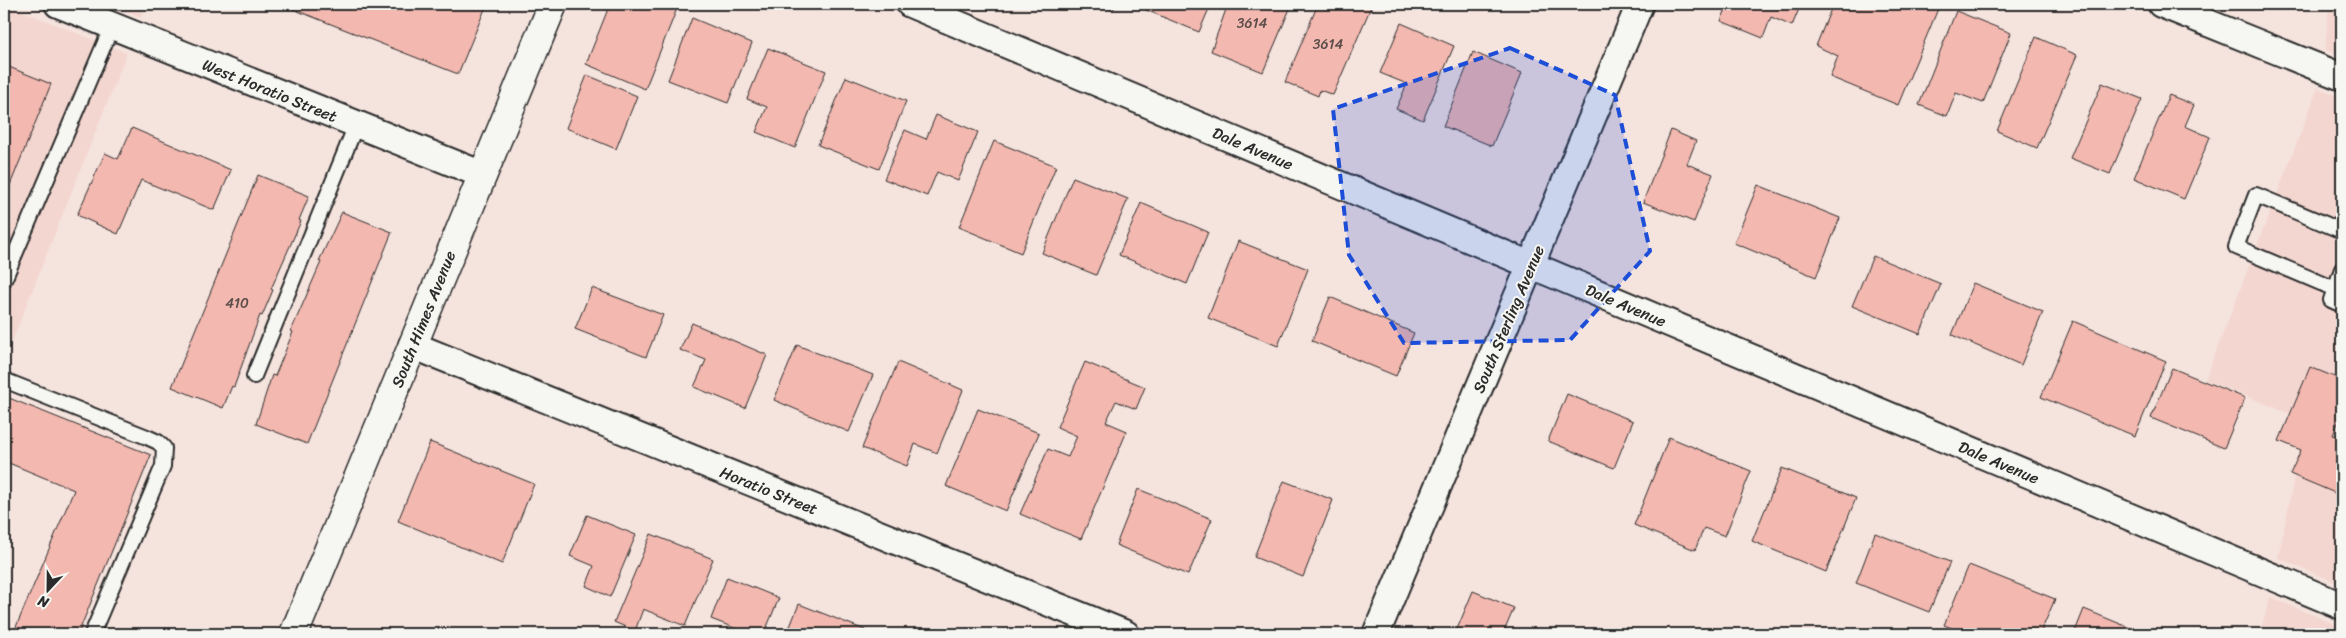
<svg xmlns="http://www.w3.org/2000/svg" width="2346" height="638" font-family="Sriracha,sans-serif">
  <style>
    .built { fill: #f4d6d0 }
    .building { fill: #f3b8af; stroke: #2b2b2b }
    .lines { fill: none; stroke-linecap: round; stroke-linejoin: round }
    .lane-casing { stroke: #2b2b2b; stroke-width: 18 }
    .street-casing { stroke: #2b2b2b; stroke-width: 30 }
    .secondary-casing { stroke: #2b2b2b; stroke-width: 31 }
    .lane { stroke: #f6f6f2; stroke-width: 14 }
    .street { stroke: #f6f6f2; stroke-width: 26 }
    .secondary { stroke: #f6f6f2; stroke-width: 28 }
    .marked { fill: #1d4ed8; fill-opacity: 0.2; stroke: #1d4ed8; stroke-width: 4; stroke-dasharray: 10 6; stroke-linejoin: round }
    .labels { text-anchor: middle; stroke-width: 4; stroke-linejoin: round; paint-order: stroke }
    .number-label { font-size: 14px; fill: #5d4e4c }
    .street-label { font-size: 16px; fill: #2b2b2b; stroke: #f6f6f2 }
  </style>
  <rect width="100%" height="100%" fill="#f5e3de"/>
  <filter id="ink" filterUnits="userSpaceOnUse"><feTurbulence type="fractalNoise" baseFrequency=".02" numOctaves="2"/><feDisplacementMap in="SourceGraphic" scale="10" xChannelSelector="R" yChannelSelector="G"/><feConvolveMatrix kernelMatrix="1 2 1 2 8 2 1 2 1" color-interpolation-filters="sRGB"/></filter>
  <g filter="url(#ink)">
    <path class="built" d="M4,4L127,53L8,351L4,349Z
      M110,4H146L141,17Z
      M2329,4H2342V56L2325,50Z
      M2318,88L2342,98V585L2278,558L2306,420L2205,380Z
      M2270,597L2342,627V634H2260Z"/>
    <path class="building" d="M280,4H487L458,74Z
      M610,4H672L678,6L645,89L586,64Z
      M1098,4H1116L1113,10Z
      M1148,4H1211L1199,32L1146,10Z
      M1228,4H1292L1263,72L1211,51Z
      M1318,4H1364L1371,7L1333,95L1320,90L1318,96L1285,82Z
      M1728,4H1801L1792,26L1771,17L1763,38L1721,21Z
      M1833,4H1940L1898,105L1830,77L1838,56L1816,46Z
      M1956,11L2011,33L1983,103L1956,93L1947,116L1919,105Z
      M692,18L752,43L728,103L668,80Z
      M1401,23L1454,46L1423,120L1396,109L1407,84L1380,73Z
      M2036,37L2077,55L2037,148L1997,131Z
      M768,48L826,71L795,148L756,132L767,107L747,99Z
      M1473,52L1522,73L1492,146L1443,126Z
      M4,65L51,84L4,200Z
      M587,75L637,96L616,149L566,128Z
      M846,77L906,101L879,169L818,145Z
      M2102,83L2142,99L2110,174L2070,158Z
      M2169,95L2194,105L2185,126L2210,137L2184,199L2134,178Z
      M936,115L978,132L958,181L937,172L927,196L884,179L905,130L926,139Z
      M132,128L231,170L214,210L141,180L118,234L77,215L105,153L118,159Z
      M1671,130L1696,141L1687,164L1713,174L1694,222L1643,202Z
      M994,141L1056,166L1021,253L959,227Z
      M258,175L309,196L299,220L301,221L271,289L273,290L262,316L260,315L234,387L232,386L223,408L172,387Z
      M1073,177L1128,199L1096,275L1042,253Z
      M1758,185L1840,218L1816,277L1734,243Z
      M1141,203L1208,232L1187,284L1119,255Z
      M342,212L392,232L307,444L256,424L272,375L275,376L293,332L291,331L321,262L319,261Z
      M1238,241L1308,269L1278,346L1208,318Z
      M1873,256L1941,284L1920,334L1852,306Z
      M1973,283L2043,312L2021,365L1952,335Z
      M592,288L663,315L646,357L575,329Z
      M1330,297L1414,333L1396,376L1312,341Z
      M2073,321L2166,361L2135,436L2041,397Z
      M692,323L767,355L745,408L694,387L706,360L680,350Z
      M797,345L873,375L849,432L774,400Z
      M898,362L963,390L937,453L915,444L907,466L862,448Z
      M1085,362L1145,387L1136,409L1116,401L1106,422L1127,431L1081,539L1020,514L1048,449L1068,457L1077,436L1057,427Z
      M2310,367L2342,380V413L2333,435L2342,438V475L2335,493L2290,474L2301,450L2279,441Z
      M2172,368L2245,398L2224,448L2151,418Z
      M1567,394L1633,421L1614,468L1548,441Z
      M4,396L151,455L78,634H13L74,490L4,461Z
      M978,409L1039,433L1006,511L946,486Z
      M1669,437L1751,471L1725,536L1704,528L1695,550L1634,525Z
      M430,442L534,484L502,564L398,521Z
      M1782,468L1856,498L1826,572L1752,541Z
      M1284,481L1333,500L1303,577L1254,557Z
      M1138,489L1212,519L1188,575L1116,545Z
      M587,515L636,535L610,597L586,586L594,566L570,556Z
      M1875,533L1950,562L1929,612L1856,583Z
      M651,534L713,559L685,626L643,609L635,631L614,622Z
      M1969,565L2055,599L2040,634H1967L1944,625Z
      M727,577L779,598L764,634H750L711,619Z
      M1473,591L1514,608L1503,634H1455Z
      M799,604L865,630L863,634H787Z
      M2084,609L2145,634H2074Z"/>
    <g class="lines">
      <defs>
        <path id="lane" d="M2342,231L2256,195L2236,247L2335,289L2342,269
          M4,280L112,26
          M2335,289L2331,300L2342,305
          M254,376L356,125
          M4,380L147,437L158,442L164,448L163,466L92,634"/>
        <path id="street" d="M58,4L483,175
          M910,4L2342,606
          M2161,4L2342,77
          M412,345L1126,634
          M1376,634L1640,4"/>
        <path id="secondary" d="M294,634L553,4"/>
      </defs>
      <use href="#lane" class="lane-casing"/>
      <use href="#street" class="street-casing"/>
      <use href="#secondary" class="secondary-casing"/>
      <use href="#lane" class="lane"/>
      <use href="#street" class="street"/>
      <use href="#secondary" class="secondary"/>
    </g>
  </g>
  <path class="marked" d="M1510,48L1615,95L1650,251L1570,340L1404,343L1349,255L1333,109Z"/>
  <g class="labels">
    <g class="number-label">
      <text x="1252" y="28">3614</text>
      <text x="1328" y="49">3614</text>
      <text x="237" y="308">410</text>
    </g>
    <g class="street-label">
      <text transform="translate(270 90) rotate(22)" y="6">West Horatio Street</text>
      <text transform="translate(1253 148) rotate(23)" y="6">Dale Avenue</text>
      <text transform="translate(1626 305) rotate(23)" y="6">Dale Avenue</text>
      <text transform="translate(423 319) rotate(-68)" y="6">South Himes Avenue</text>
      <text transform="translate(1508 319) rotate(-67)" y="6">South Sterling Avenue</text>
      <text transform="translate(1999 462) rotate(23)" y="6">Dale Avenue</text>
      <text transform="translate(769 490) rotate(22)" y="6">Horatio Street</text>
    </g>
  </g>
  <rect width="2346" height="638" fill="none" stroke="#f6f6f2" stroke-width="20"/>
  <rect x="10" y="10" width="2326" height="618" fill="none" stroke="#2b2b2b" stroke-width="2" filter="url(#ink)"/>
  <g transform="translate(48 590) rotate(202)" stroke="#f6f6f2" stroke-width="4" paint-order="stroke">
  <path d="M0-4L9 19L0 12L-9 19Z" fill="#2b2b2b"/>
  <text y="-8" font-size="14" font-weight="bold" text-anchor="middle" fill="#2b2b2b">N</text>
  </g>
</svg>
